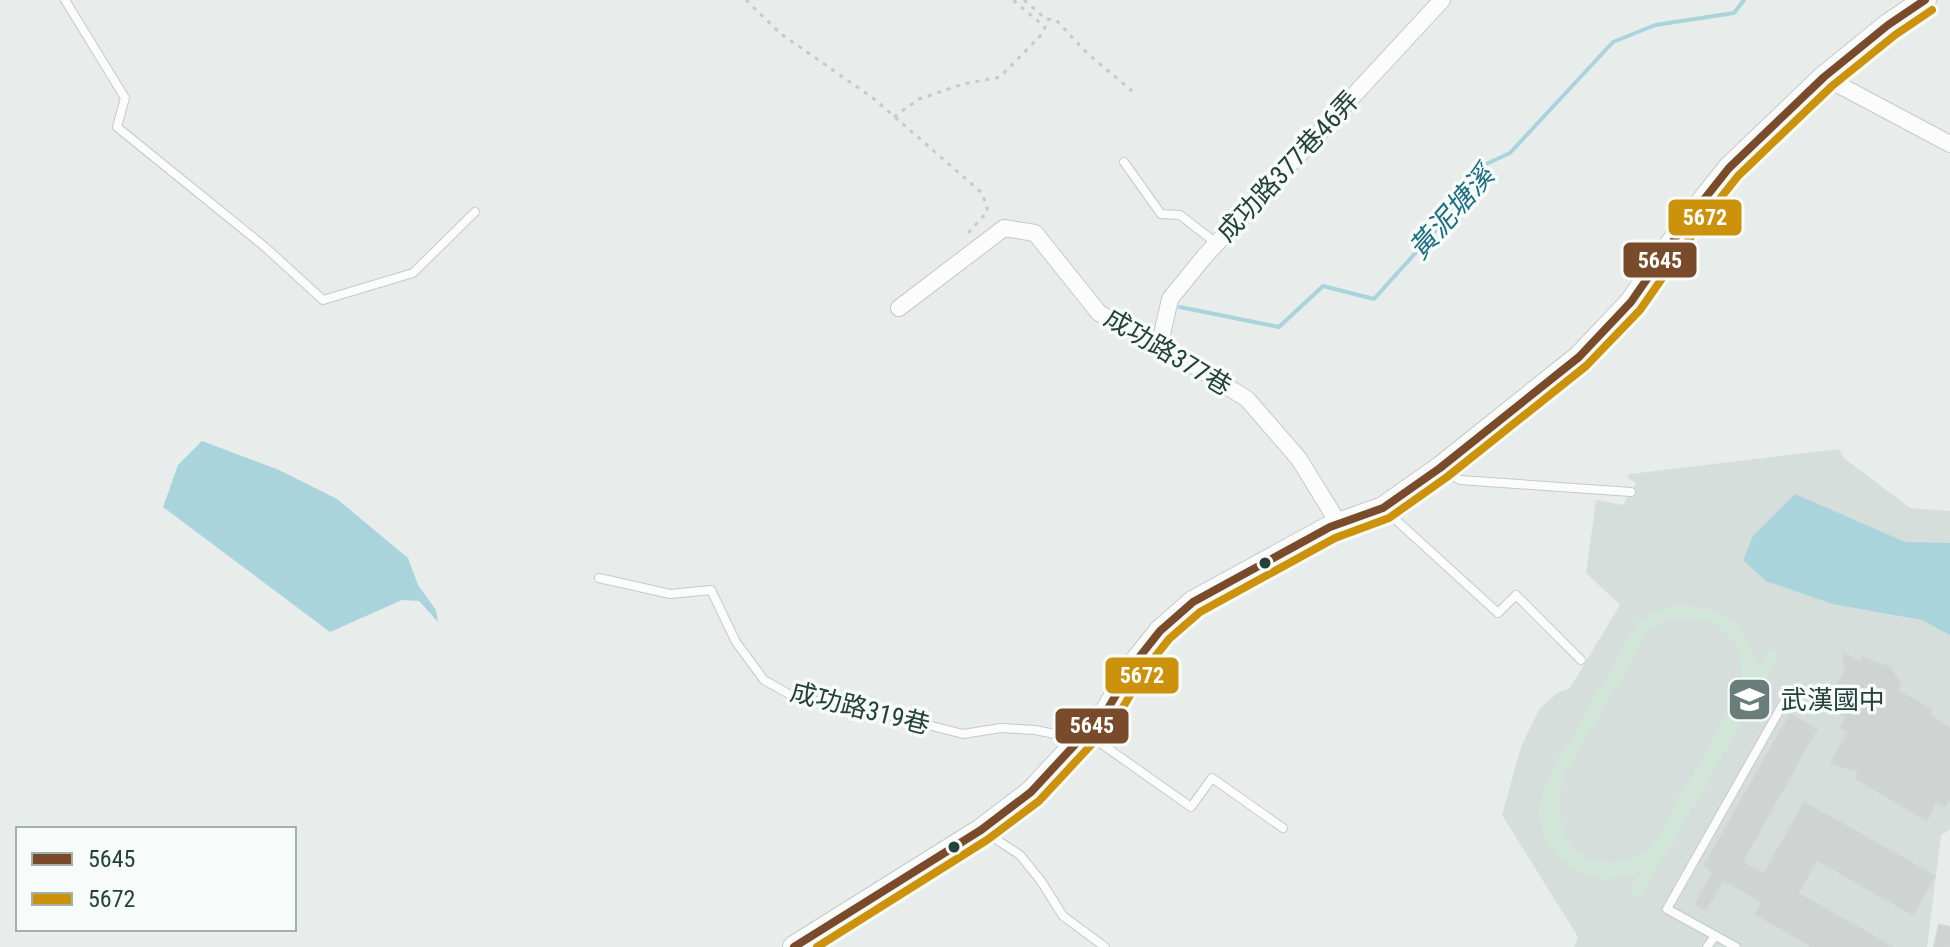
<svg xmlns="http://www.w3.org/2000/svg" width="1950" height="947" font-family="'Roboto Condensed','Noto Sans TC',sans-serif">
  <style>
    .built { fill: #d6dedb }
    .green { fill: #d1e6d8; fill-rule: evenodd }
    .water { fill: #a9d4db }
    .lines { fill: none; stroke-linecap: round; stroke-linejoin: round }
    .stream { stroke: #a9d4db; stroke-width: 4 }
    .building { fill: #cfd4d2; stroke: #d1d6d4; stroke-width: 2 }
    .lane-casing { stroke: #c5cac8; stroke-width: 10 }
    .street-casing { stroke: #c5cac8; stroke-width: 18 }
    .secondary-casing { stroke: #c3cbc8; stroke-width: 24 }
    .path { stroke: #c3ccca; stroke-width: 3; stroke-dasharray: 4 6; stroke-linecap: butt }
    .lane { stroke: #fcfcfc; stroke-width: 8 }
    .street { stroke: #fcfcfc; stroke-width: 16 }
    .secondary { stroke: #fcfcfc; stroke-width: 22 }
    .bus-1-casing { stroke: #f7fbf9; stroke-width: 14 }
    .bus-2-casing { stroke: #f7fbf9; stroke-width: 14 }
    .bus-1 { stroke: #7a4b2a; stroke-width: 8 }
    .bus-2 { stroke: #cd920c; stroke-width: 8 }
    .bus-dot { fill: #24423a; stroke: #f7fbf9; stroke-width: 3 }
    .labels { text-anchor: middle; stroke-width: 7; stroke-linejoin: round; paint-order: stroke }
    .street-label { font-size: 26px; fill: #24423a; stroke: #f7fbf9 }
    .poi-label { font-size: 26px; fill: #24423a; stroke: #f7fbf9; text-anchor: start }
    .water-label { font-size: 28px; font-style: italic; fill: #1c6f80; stroke: #f7fbf9 }
    .line-badge { stroke: #f7fbf9; stroke-width: 3 }
    .badge-label { font-size: 22px; text-anchor: middle; font-weight: bold; fill: #fff }
  </style>
  <rect width="100%" height="100%" fill="#e8edeb"/>
  <path class="built" d="M1839,449L1844,458L1910,508L1950,511V829L1941,835L1927,947H1574L1578,937L1502,815L1521,747L1540,708L1559,692L1570,688L1620,605L1586,573L1596,500L1623,505L1636,483L1627,477L1630,474Z"/>
  <path class="green" d="M1673,605C1722,605 1744,620 1758,667L1770,648L1781,654L1640,898L1629,892L1641,871C1625,876 1608,882 1591,877C1563,869 1535,835 1540,805C1541,796 1545,788 1547,780L1636,625L1652,613ZM1672,618L1713,622L1726,634L1736,646L1740,658L1742,688L1651,848C1634,862 1615,865 1594,860C1562,853 1554,812 1561,784C1565,770 1577,754 1585,741C1606,706 1626,670 1647,634L1660,622Z"/>
  <path class="water" d="M202,441L279,470L337,499L408,558L418,585L436,610L438,622L419,601L402,600L330,632L163,507L178,465Z
    M1795,494L1905,542L1950,543V635L1922,620L1833,604L1766,581L1743,560L1753,536Z"/>
  <g class="lines">
    <path class="stream" d="M1180,307L1279,327L1323,286L1374,299L1464,199L1484,165L1510,153L1613,42L1655,25L1734,13L1744,0"/>
  </g>
  <path class="building" d="M1843,652L1860,662L1862,657L1890,667L1901,684L1897,690L1931,709L1929,715L1950,728V799L1945,807L1936,802L1927,820L1856,779L1858,771L1831,764L1848,732L1839,728L1846,718L1825,706L1845,671Z
    M1790,714L1817,729L1742,862L1764,874L1804,802L1935,876L1913,915L1817,860L1798,893L1893,947H1813L1755,914L1762,902L1723,880L1706,910L1695,904L1713,872L1704,866Z
    M1939,925L1950,927V947H1934Z"/>
  <g class="lines">
    <defs>
      <path id="lane" d="M65,0L125,98L117,127L265,247L323,300L413,273L475,212
        M1124,162L1161,214L1180,215L1216,243
        M1441,469L1460,480L1631,492
        M1384,509L1498,613L1516,595L1581,660
        M599,578L670,594L711,590L736,642L764,680L796,698L858,707L963,734L1001,728L1035,730L1075,738
        M1086,733L1191,807L1212,778L1283,828
        M985,832L1020,855L1041,881L1063,916L1105,947
        M1707,947L1715,936
        M1736,947L1667,909L1783,704"/>
      <path id="street" d="M1824,77L1950,144
        M899,308L1004,228L1035,233L1099,313L1177,355L1247,399L1299,459L1339,524
        M1159,347L1170,299L1204,257L1442,0"/>
      <path id="secondary" d="M794,947L981,830L1031,792L1107,710L1137,660L1160,631L1193,602L1330,527L1383,508L1440,468L1579,357L1631,302L1690,217L1729,168L1824,77L1888,25L1925,0"/>
    </defs>
    <use href="#lane" class="lane-casing"/>
    <use href="#street" class="street-casing"/>
    <use href="#secondary" class="secondary-casing"/>
    <path class="path" d="M746,0L781,34L873,98L982,193L988,211L969,232L970,234
      M1024,0L1046,19L1056,20L1087,53L1132,91
      M894,117L919,99L963,84L1000,77L1042,34L1045,27L1013,0"/>
    <use href="#lane" class="lane"/>
    <use href="#street" class="street"/>
    <use href="#secondary" class="secondary"/>
    <defs>
      <path id="bus-1" d="M794,947L981,830L1031,792L1107,710L1137,660L1160,631L1193,602L1330,527L1383,508L1440,468L1579,357L1631,302L1690,217L1729,168L1824,77L1888,25L1925,0"/>
      <path id="bus-2" d="M817,947L987,840L1039,801L1117,717L1147,667L1169,639L1200,612L1335,538L1389,518L1447,477L1586,366L1640,310L1700,224L1738,176L1832,86L1895,35L1932,10"/>
    </defs>
    <use href="#bus-1" class="bus-1-casing"/>
    <use href="#bus-2" class="bus-2-casing"/>
    <use href="#bus-1" class="bus-1"/>
    <use href="#bus-2" class="bus-2"/>
  </g>
  <defs>
    <symbol id="school-square" viewBox="-11 -11 22 22"><rect x="-9" y="-9" width="18" height="18" rx="4" fill="#697e78" stroke="#f7fbf9"/><path d="M0-5L7-2L0 1L-7-2ZM-4 1L0 2.5L4 1V4Q0 6-4 4Z" fill="#fff"/></symbol>
  </defs>
  <g fill-rule="evenodd">
    <use href="#school-square" x="1724" y="674" width="51" height="51"/>
  </g>
  <g class="bus-dot">
    <circle cx="1265" cy="563" r="7"/>
    <circle cx="954" cy="847" r="7"/>
  </g>
  <g class="labels">
    <g class="street-label">
      <text transform="translate(1288 166) rotate(-47)" y="9">成功路377巷46弄</text>
      <text transform="translate(1168 352) rotate(31)" y="9">成功路377巷</text>
      <text transform="translate(860 708) rotate(14)" y="9">成功路319巷</text>
    </g>
    <g class="poi-label">
      <text x="1781" y="709">武漢國中</text>
    </g>
    <g class="water-label">
      <text transform="translate(1451 212) rotate(-49)" y="10">黃泥塘溪</text>
    </g>
  </g>
  <g class="line-badge">
    <rect x="1667" y="198" width="76" height="39" rx="8" fill="#cd920c"/>
    <rect x="1622" y="241" width="76" height="38" rx="8" fill="#7a4b2a"/>
    <rect x="1104" y="656" width="76" height="39" rx="8" fill="#cd920c"/>
    <rect x="1054" y="707" width="76" height="38" rx="8" fill="#7a4b2a"/>
  </g>
  <g class="badge-label">
    <text x="1705" y="225">5672</text>
    <text x="1660" y="268">5645</text>
    <text x="1142" y="683">5672</text>
    <text x="1092" y="733">5645</text>
  </g>
  <rect x="16" y="827" width="280" height="104" fill="#f7fbf9" stroke="#a3b1ad" stroke-width="2"/>
  <rect x="32" y="853" width="40" height="12" fill="#7a4b2a" stroke="#a3b1ad" stroke-width="2"/>
  <text x="88" y="867" font-size="24" fill="#24423a">5645</text>
  <rect x="32" y="893" width="40" height="12" fill="#cd920c" stroke="#a3b1ad" stroke-width="2"/>
  <text x="88" y="907" font-size="24" fill="#24423a">5672</text>
</svg>
